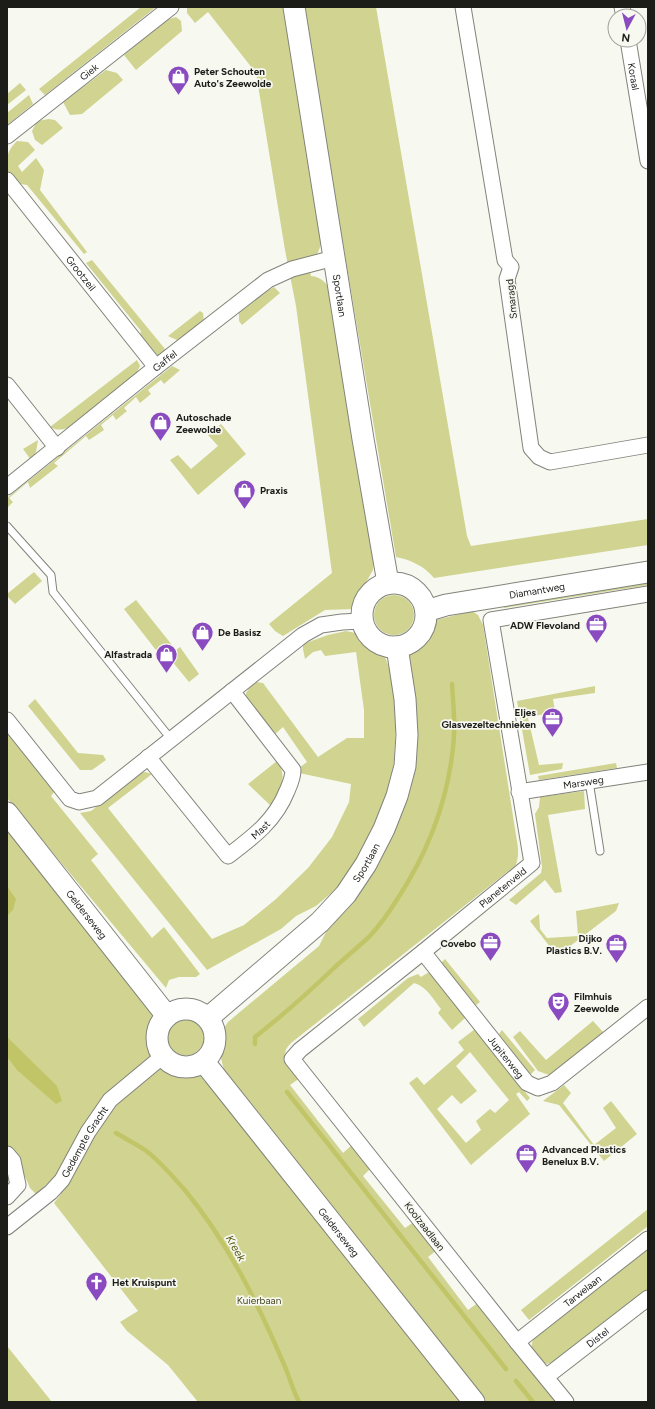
<svg xmlns="http://www.w3.org/2000/svg" width="655" height="1409" font-family="Figtree,sans-serif">
  <style>
    .green { fill: #d0d490; fill-rule: evenodd }
    .water { fill: #c2c567 }
    .lines { fill: none; stroke-linecap: round; stroke-linejoin: round }
    .stream { stroke: #c2c567; stroke-width: 4.5 }
    .lane-casing { stroke: #82837b; stroke-width: 9 }
    .street-casing { stroke: #82837b; stroke-width: 17 }
    .secondary-casing { stroke: #82837b; stroke-width: 23 }
    .lane { stroke: #fff; stroke-width: 7 }
    .street { stroke: #fff; stroke-width: 15 }
    .secondary { stroke: #fff; stroke-width: 21 }
    .labels { text-anchor: middle; stroke-width: 3.5; stroke-linejoin: round; paint-order: stroke }
    .poi-label { font-size: 10px; font-weight: bold; fill: #1c1c19; stroke: #f7f8f0; text-anchor: start }
    .street-label { font-size: 10px; fill: #1c1c19; stroke: #f7f8f0 }
    .park-label { font-size: 10px; fill: #474820; stroke: #f7f8f0 }
    .water-label { font-size: 11px; font-style: italic; fill: #54560e; stroke: #f7f8f0 }
  </style>
  <rect width="100%" height="100%" fill="#f7f8f0"/>
  <path class="green" d="M141,7H156L45,95L39,89Z
    M187,7H283L322,242L317,255L308,262L311,276C322,277 326,283 332,292L374,558L373,570L357,598L354,609L325,610L283,636L275,631L269,624L332,573L296,306L285,250L256,73L208,12L195,23L187,13Z
    M303,7H376L467,536L471,546L648,519V545L434,578C424,566 411,560 396,557Z
    M176,17L181,21L182,31L136,70L124,55L166,20Z
    M106,70L117,73L123,80L82,114L70,115L63,102Z
    M20,83L26,90L7,105V94Z
    M29,95L33,104L7,125V113Z
    M49,119L55,120L63,128L42,145L35,140L32,131L37,121Z
    M17,141L28,142L35,150L18,166L22,172L36,158L44,170L40,190L87,252L84,254L27,185L21,184L7,172C7,157 6,152 17,141Z
    M92,260L165,349L163,355L158,356L140,335L141,331L86,263Z
    M274,287L280,293L242,325L239,321V313L269,290Z
    M200,311L203,313L204,322L186,338L177,340L168,336Z
    M137,360L140,366L136,374L74,425C66,429 59,432 50,427Z
    M172,366L180,370L164,384L161,380L148,390L151,394L140,403L136,397L124,408L127,411L116,420L113,415L101,425L104,430L89,440L86,436L54,463L58,466L30,488L28,482L9,498L13,502L7,508V498Z
    M221,424L246,454L198,495L170,460L178,455L191,469L218,446L208,435Z
    M38,440L36,452L31,460L23,449Z
    M34,572L42,581L15,604L7,596V594Z
    M648,578V585L504,608L502,602Z
    M374 615a20 20 0 1 1 40 0a20 20 0 1 1-40 0Z
    M136,600L176,650L180,647L199,674L189,682L171,660L166,663L124,609Z
    M472,611L478,615L483,625L518,848V856L516,865L291,1043C277,1056 291,1066 300,1078L290,1085L343,1153L352,1145L371,1168L363,1176L405,1228L414,1222L437,1250L428,1257L468,1310L479,1302L557,1402H484L268,1129L224,1070C219,1053 218,1036 228,1022L319,946L331,922L382,851L415,697L410,658V653L426,633L432,621Z
    M346,631L360,634L370,646L384,654L391,673L397,704L394,762L386,801L373,832L346,879L336,889L316,906L296,916L281,929L207,970L80,813L91,811L140,773L145,772L152,774L108,808L212,939L244,925L276,899L308,868L332,837L349,802L351,784L299,773V768L307,762L283,727L273,736L246,700V693L250,687L256,682L263,683L318,757L347,738H364V710L356,652L325,656L321,650L313,652L305,659L303,649V644L328,635Z
    M595,686V693L553,699L555,711L528,718L539,765L563,763L562,769L530,775L517,701Z
    M35,699L78,753L103,755L106,760L92,770H80L28,706Z
    M7,731L55,791L51,796L98,854L91,860L152,938L164,927L200,974L196,977H179L169,980L166,988L7,798Z
    M277,761C289,778 279,790 272,807L248,784Z
    M616,763L617,768L539,780L538,776Z
    M584,791L585,809L548,815L562,892L555,893L545,880L516,905L509,900L541,873L542,867L535,814L539,807L540,797Z
    M7,827L168,1034C173,1021 190,1013 200,1027C211,1040 199,1055 185,1056L205,1082L207,1081L463,1402H198L168,1365L127,1331L120,1322L138,1311L54,1203L61,1194L51,1180L36,1194L30,1188L17,1158L7,1146Z
    M619,903L616,911L557,956L530,921L539,914L540,929L547,938L578,936L576,911Z
    M445,959L480,1002L476,1005L441,963Z
    M429,972L465,1018L452,1030L438,1013L441,1009C433,999 427,987 414,983L364,1027L358,1019L408,978L418,974L421,977Z
    M593,1021L604,1033L549,1075L538,1071L513,1037L520,1031L546,1060Z
    M475,1029L530,1098L527,1101L519,1092L516,1094L530,1114L471,1165L409,1083L417,1077L424,1085L464,1050L458,1042ZM470,1052L509,1100L495,1113L490,1109L476,1121L481,1130L466,1143L437,1109L452,1095L461,1104L477,1091L456,1066Z
    M502,1030L535,1070L530,1075L499,1034Z
    M564,1085L571,1093L563,1103L594,1145L616,1128L603,1108L611,1101L637,1134L604,1161L559,1105L543,1101Z
    M648,1209V1226L529,1320L521,1310Z
    M648,1248V1289L556,1361L547,1364C534,1358 526,1348 536,1336Z
    M7,1346L52,1402H7Z"/>
  <path class="water" d="M7,886L16,899L13,910L7,916Z
    M7,1037L57,1086L62,1101L56,1104L17,1070L7,1057Z"/>
  <g class="lines">
    <path class="stream" d="M255,1044V1037C283,1015 309,992 335,967C346,957 358,947 369,937C380,925 390,911 398,898C430,849 450,794 454,736C455,719 453,701 452,684
      M287,1092L506,1369
      M116,1133C126,1139 136,1144 145,1150C160,1161 172,1176 184,1189C226,1240 256,1299 282,1360C289,1374 292,1389 299,1402
      M516,1381L533,1402"/>
    <defs>
      <path id="lane" d="M7,526L51,575L53,592L171,739
        M589,781L600,851"/>
      <g id="street">
        <path d="M463,7L505,260L511,267L507,279L531,448L539,457L550,462L648,445"/>
        <path d="M622,7L624,16"/>
        <path id="s1" d="M628,40L648,161"/>
        <path id="s2" d="M7,136L171,7"/>
        <path id="s3" d="M7,180L156,367"/>
        <path d="M7,385L57,448"/>
        <path id="s4" d="M7,487L156,367L268,280L292,269L334,258"/>
        <path d="M7,720L70,799L79,802L97,798L303,635L321,625L342,622L361,621"/>
        <path id="s5" d="M148,757L228,856C253,837 275,821 287,791C290,784 293,778 293,770L232,691"/>
        <path id="s6" d="M519,792L648,772"/>
        <path id="s7" d="M423,952L527,1083L538,1088L552,1083L648,1007"/>
        <path d="M7,1154L13,1161L18,1185L7,1197"/>
        <path id="s8" d="M7,1227L51,1192L62,1180L88,1132L110,1100L163,1056"/>
        <path id="s9" d="M517,1342L648,1239"/>
        <path id="s10" d="M546,1377L648,1298"/>
        <path id="s11" d="M566,1402L517,1342L292,1059L300,1050L423,952L532,863L491,620L648,594"/>
      </g>
      <g id="secondary">
        <path id="s12" d="M294,7L363,439L388,583"/>
        <circle cx="394" cy="615" r="32"/>
        <path id="s13" d="M426,611L446,605L648,572"/>
        <path id="s14" d="M7,813L167,1016"/>
        <circle cx="186" cy="1038" r="29"/>
        <path id="s15" d="M208,1018L320,922L346,894L366,864L384,829L397,796L405,766L407,735L405,699L397,647"/>
        <path id="s16" d="M204,1062L474,1402"/>
      </g>
    </defs>
    <use href="#lane" class="lane-casing"/>
    <use href="#street" class="street-casing"/>
    <use href="#secondary" class="secondary-casing"/>
    <use href="#lane" class="lane"/>
    <use href="#street" class="street"/>
    <use href="#secondary" class="secondary"/>
  </g>
  <defs>
    <symbol id="shop-pin" viewBox="-11 -11 22 30"><path d="M0 17L-7.5 6A9.5 9.5 0 1 1 7.5 6Z" fill="#8a4bc1" stroke="#f7f8f0"/><path d="M-5-2.5h2.3a2.7 3.5 0 0 1 5.4 0H5L5.5 6h-11ZM-1.5-2.5h3a1.5 2.3 0 0 0-3 0Z" fill="#fff"/></symbol>
    <symbol id="office-pin" viewBox="-11 -11 22 30"><path d="M0 17L-7.5 6A9.5 9.5 0 1 1 7.5 6Z" fill="#8a4bc1" stroke="#f7f8f0"/><path d="M-6-3h4V-5.5h4V-3h4V5H-6ZM-1-4.5V-3h2v-1.5ZM-6 0V1H6V0Z" fill="#fff"/></symbol>
    <symbol id="theatre-pin" viewBox="-11 -11 22 30"><path d="M0 17L-7.5 6A9.5 9.5 0 1 1 7.5 6Z" fill="#8a4bc1" stroke="#f7f8f0"/><path d="M-5-5.5Q0-4 5-5.5V0Q5 5 0 6Q-5 5-5 0ZM-3.3-2.5H-1v1.5H-3.3ZM1-2.5H3.3v1.5H1ZM-2.8 1Q0 5.5 2.8 1Z" fill="#fff"/></symbol>
    <symbol id="church-pin" viewBox="-11 -11 22 30"><path d="M0 17L-7.5 6A9.5 9.5 0 1 1 7.5 6Z" fill="#8a4bc1" stroke="#f7f8f0"/><path d="M-1.2-6h2.4v3.5h3.3v2.4h-3.3V6h-2.4V-.1h-3.3v-2.4h3.3Z" fill="#fff"/></symbol>
  </defs>
  <g fill-rule="evenodd">
    <use href="#shop-pin" x="166" y="64" width="25" height="34"/>
    <use href="#shop-pin" x="148" y="410" width="25" height="34"/>
    <use href="#shop-pin" x="232" y="478" width="25" height="34"/>
    <use href="#office-pin" x="584" y="612" width="25" height="34"/>
    <use href="#shop-pin" x="190" y="620" width="25" height="34"/>
    <use href="#shop-pin" x="154" y="642" width="25" height="34"/>
    <use href="#office-pin" x="540" y="706" width="25" height="34"/>
    <use href="#office-pin" x="478" y="930" width="25" height="34"/>
    <use href="#office-pin" x="604" y="932" width="25" height="34"/>
    <use href="#theatre-pin" x="546" y="990" width="25" height="34"/>
    <use href="#office-pin" x="514" y="1142" width="25" height="34"/>
    <use href="#church-pin" x="84" y="1270" width="25" height="34"/>
  </g>
  <g class="labels">
    <g class="poi-label">
      <text x="194" y="75">Peter Schouten<tspan x="194" dy="12">Auto's Zeewolde</tspan></text>
      <text x="176" y="421">Autoschade<tspan x="176" dy="12">Zeewolde</tspan></text>
      <text x="260" y="494">Praxis</text>
      <text x="580" y="629" text-anchor="end">ADW Flevoland</text>
      <text x="218" y="636">De Basisz</text>
      <text x="152" y="658" text-anchor="end">Alfastrada</text>
      <text x="536" y="716" text-anchor="end">Eljes<tspan x="536" dy="12">Glasvezeltechnieken</tspan></text>
      <text x="602" y="942" text-anchor="end">Dijko<tspan x="602" dy="12">Plastics B.V.</tspan></text>
      <text x="476" y="947" text-anchor="end">Covebo</text>
      <text x="574" y="1000">Filmhuis<tspan x="574" dy="12">Zeewolde</tspan></text>
      <text x="542" y="1153">Advanced Plastics<tspan x="542" dy="12">Benelux B.V.</tspan></text>
      <text x="112" y="1286">Het Kruispunt</text>
    </g>
    <g class="street-label">
      <text dy="4" stroke="none"><textPath href="#s2" startOffset="104">Giek</textPath></text>
      <text dy="4" stroke="none"><textPath href="#s1" startOffset="37">Koraal</textPath></text>
      <text dy="4" stroke="none"><textPath href="#s3" startOffset="119">Grootzeil</textPath></text>
      <text dy="4" stroke="none"><textPath href="#s12" startOffset="292">Sportlaan</textPath></text>
      <text transform="translate(511 299) rotate(-96)" y="4">Smaragd</text>
      <text dy="4" stroke="none"><textPath href="#s4" startOffset="202">Gaffel</textPath></text>
      <text dy="4" stroke="none"><textPath href="#s13" startOffset="113">Diamantweg</textPath></text>
      <text dy="4" stroke="none"><textPath href="#s6" startOffset="65">Marsweg</textPath></text>
      <text dy="4" stroke="none"><textPath href="#s5" startOffset="169">Mast</textPath></text>
      <text dy="4" stroke="none"><textPath href="#s15" startOffset="223">Sportlaan</textPath></text>
      <text dy="4" stroke="none"><textPath href="#s11" startOffset="711">Planetenveld</textPath></text>
      <text dy="4" stroke="none"><textPath href="#s14" startOffset="129">Gelderseweg</textPath></text>
      <text dy="4" stroke="none"><textPath href="#s7" startOffset="134">Jupiterweg</textPath></text>
      <text dy="4" stroke="none"><textPath href="#s8" startOffset="117">Gedempte Gracht</textPath></text>
      <text transform="translate(425 1226) rotate(52)" y="4">Koolzaadlaan</text>
      <text dy="4" stroke="none"><textPath href="#s16" startOffset="217">Gelderseweg</textPath></text>
      <text dy="4" stroke="none"><textPath href="#s9" startOffset="83">Tarwelaan</textPath></text>
      <text dy="4" stroke="none"><textPath href="#s10" startOffset="65">Distel</textPath></text>
    </g>
    <g class="park-label">
      <text x="259" y="1304">Kuierbaan</text>
    </g>
    <g class="water-label">
      <text transform="translate(236 1248) rotate(60)" y="4">Kreek</text>
    </g>
  </g>
  <rect width="655" height="1409" fill="none" stroke="#1c1c19" stroke-width="16"/>
  <g transform="translate(627 28) rotate(187)"><circle r="19" fill="#f7f8f0" stroke="#9fa09a"/>
  <path d="M0-3L7 15L0 10L-7 15Z" fill="#8a4bc1"/>
  <text y="-6" font-size="11" font-weight="bold" text-anchor="middle" fill="#1c1c19">N</text>
  </g>
</svg>
